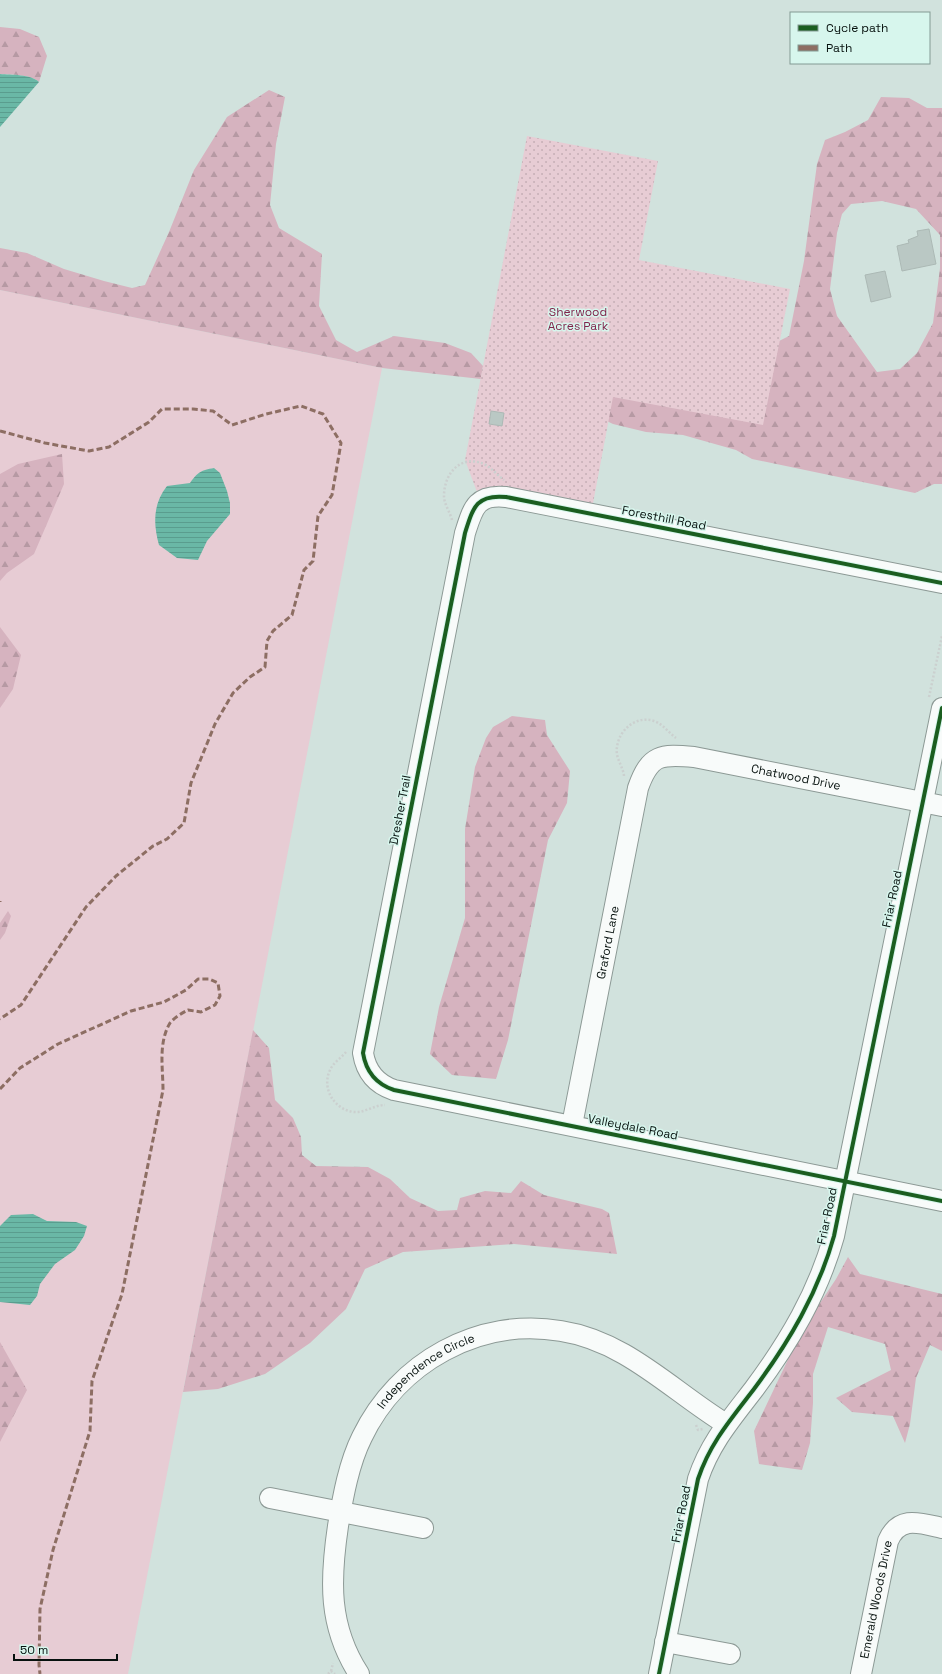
<svg xmlns="http://www.w3.org/2000/svg" width="942" height="1674" font-family="'Space Grotesk',sans-serif">
  <style>
    .grass { fill: #e7ccd4 }
    .forest { fill: url(#forest-firs); fill-rule: evenodd }
    .park { fill: url(#park-dots) }
    .water { fill: url(#water-rules) }
    .building { fill: #bac8c4; stroke: #acb9b5 }
    .lines { fill: none; stroke-linecap: round; stroke-linejoin: round }
    .minor-casing { stroke: #8c9995; stroke-width: 22 }
    .path { stroke: #cbd0cf; stroke-width: 2.5; stroke-dasharray: 2 2; stroke-linecap: butt }
    .minor { stroke: #f8fbfa; stroke-width: 20 }
    .quiet { stroke: #8d6e63; stroke-width: 3; stroke-dasharray: 6 3; stroke-linecap: butt }
    .cycleway-casing { stroke: #d7f6ed; stroke-width: 6 }
    .cycleway { stroke: #1b5e20; stroke-width: 4 }
    .labels { text-anchor: middle; stroke-width: 3; stroke-linejoin: round; paint-order: stroke }
    .park-label { font-size: 12px; fill: #80234b; stroke: #d7f6ed }
    .street-label { font-size: 12px; fill: #06110e; stroke: #d7f6ed }
  </style>
  <defs>
    <pattern id="forest-firs" width="22" height="20" patternUnits="userSpaceOnUse"><rect width="22" height="20" fill="#d6b3bf"/><path d="M5 1l3.5 6h-7zM16 11l3.5 6h-7z" fill="#b699a3"/></pattern>
    <pattern id="park-dots" width="8" height="8" patternUnits="userSpaceOnUse"><rect width="8" height="8" fill="#e7ccd4"/><path d="M2 2h.1M6 6h.1" fill="none" stroke="#c5aeb5" stroke-width="1.8" stroke-linecap="round"/></pattern>
    <pattern id="water-rules" width="6" height="5" patternUnits="userSpaceOnUse"><rect width="6" height="5" fill="#6ab8a6"/><path d="M0 2.5h6" fill="none" stroke="#5a9d8e"/></pattern>
  </defs>
  <rect width="100%" height="100%" fill="#d1e2dd"/>
  <path class="grass" d="M0,290L382,368L128,1674H0Z"/>
  <path class="forest" d="M0,27L20,29L39,37L47,56L39,82C31,74 11,75 0,74Z
    M269,90L285,97L276,144L270,205L279,228L322,254L319,306L336,340L357,352L394,336L445,343L471,353L483,366L481,379L382,368L0,290V248L27,253L64,269L104,281L132,288L145,285L169,232L194,170L227,117Z
    M881,97L909,98L927,108H942V484H934L915,493L752,459L736,450L683,435L646,432L613,424L588,412L554,372L771,345L789,336L804,261L817,164L825,140L845,132L868,120ZM882,201L916,209L940,235V268L933,323L917,353L900,369L877,372L837,316L830,289L837,233L842,214L851,204Z
    M62,454L64,484L34,554L7,573L0,581V474L18,464Z
    M0,627L21,655L13,689L0,708Z
    M512,716L545,720L547,735L570,771L567,803L548,840L508,1040L496,1079L452,1075L430,1054L439,1007L465,918V829L475,767L486,738L493,727Z
    M8,911L11,916L5,933L0,940V923Z
    M253,1030L269,1048L275,1100L293,1118L301,1137L302,1155L316,1166L368,1167L390,1179L410,1198L438,1211L457,1210L460,1198L485,1191L511,1193L521,1181L544,1195L602,1209L609,1213L617,1254L514,1244L403,1252L365,1269L346,1309L310,1343L265,1374L218,1389L183,1392Z
    M848,1257L860,1274L942,1294V1351L930,1345L916,1378L910,1424L905,1443L893,1416L852,1412L836,1398L891,1370L885,1344L828,1327L813,1374V1403L810,1443L802,1470L759,1464L754,1431L802,1330L836,1279Z
    M0,1342L27,1390L0,1442Z"/>
  <path class="park" d="M527,136L658,161L639,260L790,289L763,425L613,397L591,514L480,500L465,460Z"/>
  <path class="water" d="M0,74C11,75 31,74 39,82L0,127Z
    M214,468L220,473L227,491L230,503V514L207,541L198,560L177,558L159,545C153,523 153,504 167,486L190,483C198,472 201,470 214,468Z
    M33,1214L47,1221L76,1222L87,1226L84,1236L75,1250L55,1264L40,1284L37,1296L30,1305L0,1302V1226L11,1215Z"/>
  <path class="building" d="M929,229L936,264L902,271L897,246L909,243L908,240L918,236L917,231Z
    M885,271L891,297L871,302L865,275Z
    M491,411L504,413L502,426L489,424Z"/>
  <g class="lines">
    <defs>
      <g id="minor">
        <path d="M942,583L506,497C476,494 473,508 465,533L363,1053C366,1072 376,1084 394,1090L942,1201"/>
        <path id="s1" d="M572,1125L638,788C650,754 661,754 694,757L942,806"/>
        <path d="M270,1498L423,1528"/>
        <path d="M665,1642L730,1654"/>
        <path id="s2" d="M359,1674C328,1626 330,1580 338,1526C343,1496 349,1463 362,1437C398,1362 479,1317 561,1331C626,1341 672,1391 726,1424"/>
        <path d="M659,1674L698,1479C710,1443 731,1419 754,1389C789,1342 818,1293 834,1236L942,708"/>
        <path id="s3" d="M861,1674L888,1541C899,1515 920,1523 942,1528"/>
      </g>
    </defs>
    <use href="#minor" class="minor-casing"/>
    <path class="path" d="M452,520C450,512 444,504 444,496C444,474 460,454 484,464C492,468 497,475 504,480
      M929,697L942,636
      M624,776C623,766 615,758 617,747C619,730 636,715 654,721C663,724 669,733 676,738
      M346,1052C341,1058 333,1063 330,1070C321,1089 335,1110 354,1112C365,1113 374,1105 385,1105
      M696,1425L698,1430L703,1429
      M331,1671L333,1663
      M328,1674L331,1671L335,1674"/>
    <use href="#minor" class="minor"/>
    <path class="quiet" d="M0,431L45,443L89,451L109,447L149,422L162,409H193L213,411L232,425L266,414L301,406L323,414L341,443L332,495L318,516L313,561L304,570L292,615L273,631L267,641L265,667L250,677L233,693L215,724L191,783L184,823L167,839L153,846L116,876L86,907L21,1005L0,1019
      M0,901V902
      M0,1089L20,1068L58,1044L131,1011L164,1002L186,990L198,979H209L218,983L220,996L215,1005L201,1012L188,1010C182,1013 174,1018 170,1023C158,1043 163,1068 163,1090L122,1294L92,1381L90,1431L53,1550L40,1609L39,1665L40,1674"/>
    <defs>
      <path id="cycleway" d="M942,583L506,497C476,494 473,508 465,533L363,1053C366,1072 376,1084 394,1090L942,1201
        M659,1674L698,1479C710,1443 731,1419 754,1389C789,1342 818,1293 834,1236L942,708"/>
    </defs>
    <use href="#cycleway" class="cycleway-casing"/>
    <use href="#cycleway" class="cycleway"/>
  </g>
  <g class="labels">
    <g class="park-label">
      <text x="578" y="316">Sherwood<tspan x="578" dy="14">Acres Park</tspan></text>
    </g>
    <g class="street-label">
      <text transform="translate(664 518) rotate(11)" y="4">Foresthill Road</text>
      <text dy="4" stroke="none"><textPath href="#s1" startOffset="520">Chatwood Drive</textPath></text>
      <text transform="translate(400 810) rotate(-79)" y="4">Dresher Trail</text>
      <text transform="translate(892 899) rotate(-78)" y="4">Friar Road</text>
      <text dy="4" stroke="none"><textPath href="#s1" startOffset="186">Graford Lane</textPath></text>
      <text transform="translate(633 1127) rotate(11)" y="4">Valleydale Road</text>
      <text transform="translate(827 1216) rotate(-78)" y="4">Friar Road</text>
      <text dy="4" stroke="none"><textPath href="#s2" startOffset="340">Independence Circle</textPath></text>
      <text transform="translate(681 1514) rotate(-79)" y="4">Friar Road</text>
      <text dy="4" stroke="none"><textPath href="#s3" startOffset="76">Emerald Woods Drive</textPath></text>
    </g>
  </g>
  <rect x="790" y="12" width="140" height="52" fill="#d7f6ed" stroke="#839a94"/>
  <rect x="798" y="25" width="20" height="6" fill="#1b5e20" stroke="#839a94"/>
  <text x="826" y="32" font-size="12" fill="#06110e">Cycle path</text>
  <rect x="798" y="45" width="20" height="6" fill="#8d6e63" stroke="#839a94"/>
  <text x="826" y="52" font-size="12" fill="#06110e">Path</text>
  <path d="M14 1654v6h103v-6" fill="none" stroke="#06110e" stroke-width="2"/>
  <text x="20" y="1654" font-size="12" fill="#06110e" stroke="#d7f6ed" stroke-width="3" paint-order="stroke">50 m</text>
</svg>
